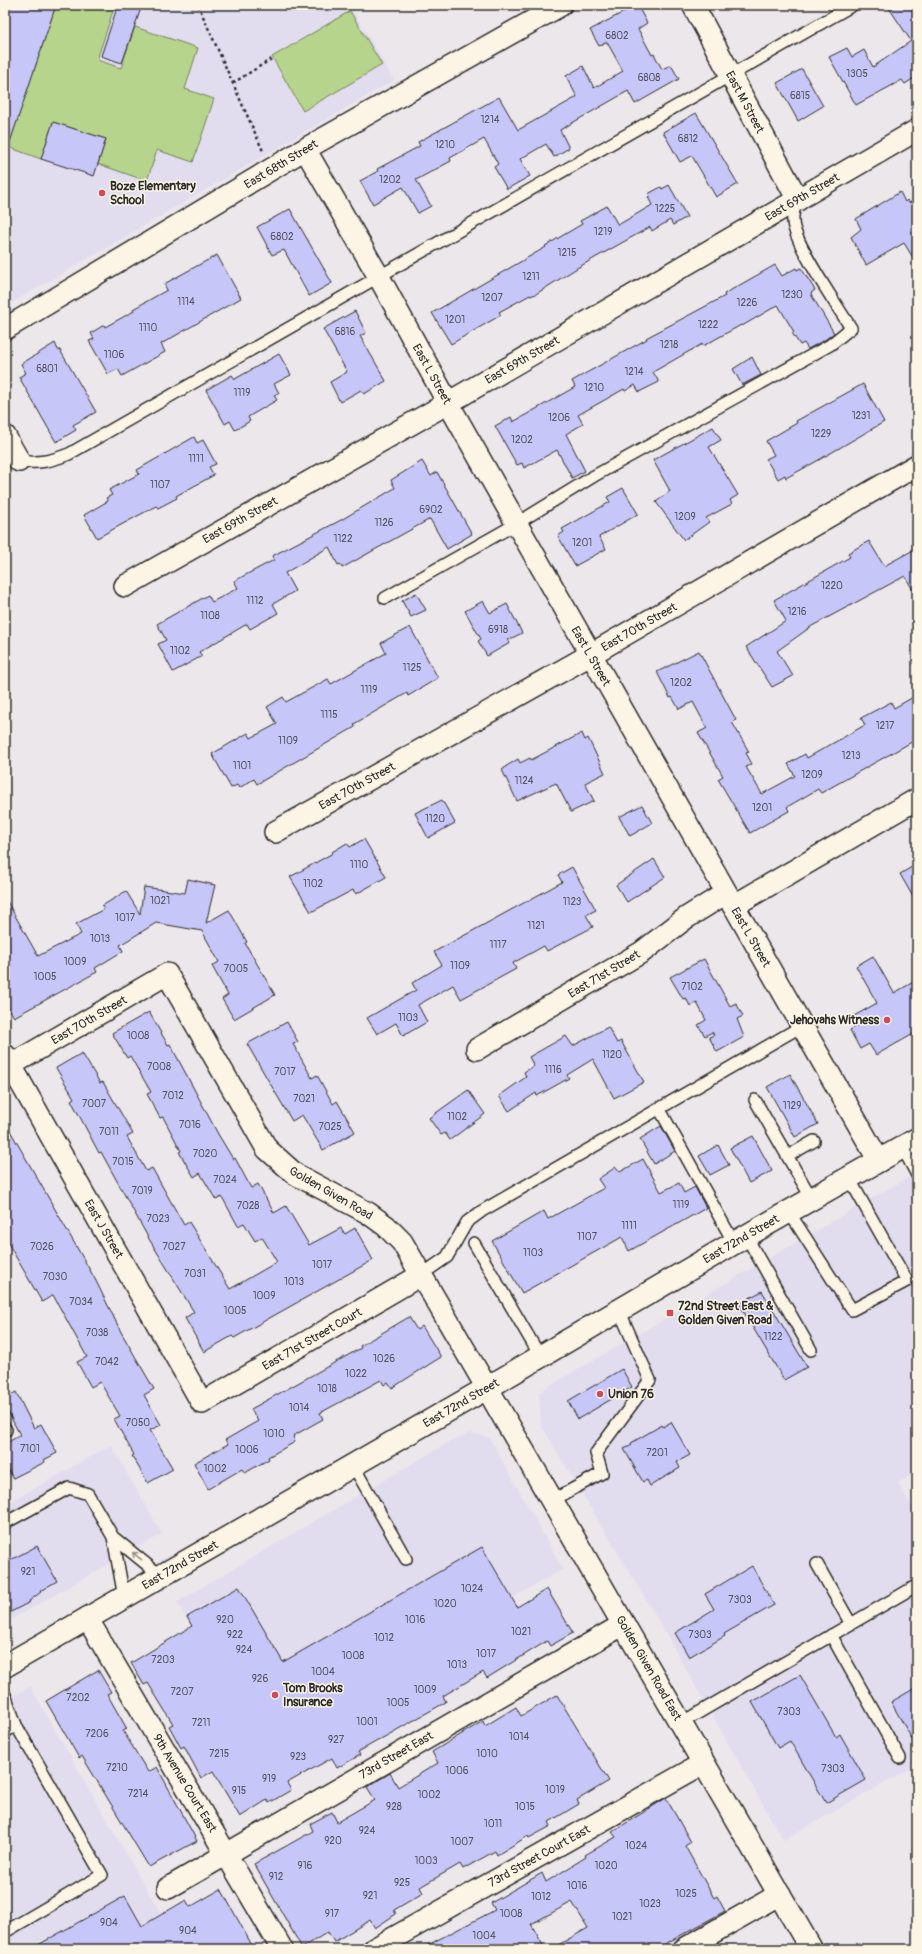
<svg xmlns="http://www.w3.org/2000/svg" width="922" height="1954" font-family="Pangolin,sans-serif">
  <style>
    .built { fill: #e1ddef }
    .green { fill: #b7d48c; stroke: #71805c }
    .building { fill: #c7c6f8; stroke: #2b2b2b }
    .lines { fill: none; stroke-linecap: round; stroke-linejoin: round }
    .lane-casing { stroke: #2b2b2b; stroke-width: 14 }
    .street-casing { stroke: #2b2b2b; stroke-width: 24 }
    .secondary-casing { stroke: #2b2b2b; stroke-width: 25 }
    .primary-casing { stroke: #2b2b2b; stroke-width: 25 }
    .path { stroke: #2b2b2b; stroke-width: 2.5; stroke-dasharray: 3 3; stroke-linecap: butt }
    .lane { stroke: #fcf5e5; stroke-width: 11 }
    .street { stroke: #fcf5e5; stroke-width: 21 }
    .secondary { stroke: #fcf5e5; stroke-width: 22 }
    .primary { stroke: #fcf5e5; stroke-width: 22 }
    .oneway { stroke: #949088 }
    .poi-dot { fill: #d1495b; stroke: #fcf5e5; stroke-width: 1.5 }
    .labels { text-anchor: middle; stroke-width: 3; stroke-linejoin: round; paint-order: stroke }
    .number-label { font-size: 10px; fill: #52525e }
    .street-label { font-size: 12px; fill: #2b2b2b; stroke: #fcf5e5 }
    .poi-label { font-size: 12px; font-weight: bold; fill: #2b2b2b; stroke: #fcf5e5; text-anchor: start }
  </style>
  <rect width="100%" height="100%" fill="#ece7eb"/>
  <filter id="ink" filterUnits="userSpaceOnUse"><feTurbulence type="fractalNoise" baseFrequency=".025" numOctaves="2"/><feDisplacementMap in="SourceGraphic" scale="8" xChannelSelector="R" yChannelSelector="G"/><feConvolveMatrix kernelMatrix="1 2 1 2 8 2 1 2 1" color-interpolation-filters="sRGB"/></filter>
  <g filter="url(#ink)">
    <path class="built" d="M5,5H350L394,80L5,307Z
      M917,1172V1472L898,1483L917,1516V1765L783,1840L658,1620L541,1425L539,1392Z
      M470,1433L489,1437L563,1569L258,1744L177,1602L449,1442Z
      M111,1445L162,1534L5,1623V1505Z
      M30,1686L181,1949H5V1701Z"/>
    <path class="green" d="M56,5H115L97,60L121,68L135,27L198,48L185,89L214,99L193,162L157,150L147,181L98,164L106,139L53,122L41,159L8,147Z
      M350,11L382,65L303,111L272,57Z"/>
    <path class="building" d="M5,5H56L8,148H5Z
      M118,5H142L122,63L101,56Z
      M637,5L647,23L638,29L652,55L654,54L662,69L671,65L679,79L635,104L628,91L560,130L569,148L554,157L546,144L520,159L530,176L507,189L494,167L498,164L484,139L450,158L451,161L416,180L431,206L418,213L403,187L373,204L360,181L378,171L377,169L420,146L418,142L499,97L518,130L577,97L566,76L583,66L594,88L623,71L607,42L599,46L590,30Z
      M887,5H911L917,14V76L905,84L902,80L856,105L829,57L847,48L852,57L864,50L873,67L911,41Z
      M802,69L823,106L798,121L777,83Z
      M696,113L738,184L716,197L692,156L680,162L663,132Z
      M53,122L106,139L94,176L41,159Z
      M669,185L687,217L673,225L670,220L652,231L650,227L577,268L536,294L530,296V295L499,312L501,315L451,344L432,313L546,247L545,246L582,224L580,221L607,206L618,225L652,205L648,197L650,196L648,194L661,187L662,189Z
      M900,192L905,202L907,200L909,203L917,199V264L904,243L866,265L851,237L861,229L856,219Z
      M290,209L332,283L309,296L284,250L272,255L257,227Z
      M217,255L241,298L161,344L165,352L122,376L118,369L108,374L89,341L94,339L91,333L104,325L105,327L134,311L133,309L167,290L164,284Z
      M775,265L782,276L796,268L797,270L801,268L815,290L811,293L812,296L834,333L826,339L808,349L804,343L800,345L792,333L794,332L778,305L742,326L741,325L703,346L702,344L653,372L659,382L639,392L635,385L625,391L624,389L578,415L583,424L566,434L585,471L572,478L557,450L524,468L522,463L517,465L495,426L511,417L513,422L575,387L572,381L647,339L646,338L725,296L724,294Z
      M355,311L366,333L360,336L386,381L364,394L361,390L340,402L330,382L347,372L323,329Z
      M55,343L58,350H60L96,412L73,425L76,430L56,442L19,377L26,373L21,364Z
      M279,354L291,375L274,384L279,393L274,395L277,400L248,417L250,421L235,430L230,421L225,424L206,390L232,375L235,379Z
      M752,357L761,375L742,385L733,369Z
      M863,384L884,422L817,461L786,478L785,475L778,479L766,459L774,455L766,441L797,423L796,421Z
      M713,427L721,440L709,447L738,495L730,500L732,504L706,518L709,522L684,540L656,502L670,491L653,460Z
      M194,437L197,443L203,440L216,464L209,467L214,475L176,496L177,498L158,508L156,506L97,538L84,515L108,501L106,498L112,495L109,490L139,474L137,470Z
      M422,461L431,476L437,472L472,534L447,549L430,519L342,568L340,564L338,565L329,547L285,573L295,591L273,604L278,613L250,629L247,624L199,652L202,656L173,672L158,644L166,640L157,624L208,595L212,602L238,588L234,581L274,560L272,556L341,520L395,488L391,480Z
      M623,488L638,514L599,537L606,549L575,566L558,536L564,532L562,529L610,502L607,497Z
      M869,541L884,566L917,548V597L905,576L812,626L777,651L793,676L772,687L746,647L786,621L774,600L850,557L848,553Z
      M416,593L426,610L411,617L402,601Z
      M483,601L490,613L507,604L522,633L508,640L510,643L487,656L478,641L481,639L465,611Z
      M410,627L438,678L408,696L407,693L354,724L355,727L257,784L254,779L239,788L237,785L231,788L212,754L248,733L251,738L277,724L267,707L283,697L286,702L328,679L331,684L386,653L381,643Z
      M699,651L736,720L732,722L749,752L746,753L752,764L746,767L762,794L795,776L788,764L805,754L807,758L865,725L861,718L891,702L894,708L917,695V739L821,793L818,789L787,807L789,811L750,833L718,779L723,776L698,733L707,728L693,702L679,709L672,697L670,698L657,672Z
      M582,733L585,740L588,738L605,773L585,783L594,801L571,812L556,783L517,801L502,770L505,768V767L518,759L520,763L530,758L531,760Z
      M442,800L455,823L428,838L415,813Z
      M642,805L652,823L630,836L619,817Z
      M364,839L386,877L356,894L353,890L311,912L290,877L333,853L332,852L347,843L350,847Z
      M654,859L665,877L627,902L616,885Z
      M917,864V904L900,874Z
      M572,867L596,910L586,915L593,927L547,951L544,946L513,963L516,969L461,999L453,985L418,1005L427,1022L403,1036L396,1023L377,1034L367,1018L416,990L412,983L442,965L434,952L562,882L558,875Z
      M188,879L215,885L206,923L229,910L247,942L245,943L275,995L234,1019L222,999L228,995L212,966L219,962L202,931L156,923L120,945L123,951L95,968L97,972L14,1017L5,1002V898L38,956L81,934L76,924L104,909L102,906L126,891L140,914L144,887L185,893Z
      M873,956L894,993L917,980V1032L876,1055L869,1044L860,1049L850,1030L859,1025L854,1016L877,1003L856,966Z
      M704,959L730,1006L736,1003L743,1016L737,1019L744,1037L717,1052L709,1037L714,1035L712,1032L705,1036L698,1025L706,1020L697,1003L690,1006L686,998L683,999L670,977Z
      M149,1012L168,1045L170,1044L218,1134L233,1159L235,1158L251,1188L258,1184L274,1213L286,1206L309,1245L341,1228L345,1234L355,1228L373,1260L234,1338L232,1336L204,1352L185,1318L194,1312L149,1239L101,1152L99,1153L71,1100L74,1098L56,1068L82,1053L100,1083L103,1082L133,1134L127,1137L146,1171L152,1168L184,1225L189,1222L230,1289L277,1262L262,1237L255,1241L244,1223L238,1226L222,1197L216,1200L200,1173L194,1177L179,1152L181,1151L163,1117L160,1118L147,1094L151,1092L130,1056L127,1058L112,1033Z
      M287,1022L298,1042L293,1044L312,1078L317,1075L333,1104L337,1101L355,1132L323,1150L302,1115L292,1121L247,1044Z
      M608,1027L617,1043L621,1041L644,1082L614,1098L593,1059L567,1075L569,1078L537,1096L536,1093L509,1111L499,1096L526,1077L524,1072L534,1066L529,1057L566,1036L573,1046Z
      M790,1074L818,1124L795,1137L767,1087Z
      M468,1090L485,1114L450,1140L445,1133L441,1135L429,1118Z
      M5,1122L95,1279L121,1332L154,1389L144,1395L161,1425L150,1430L173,1469L148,1483L132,1456L134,1455L114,1419L120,1416L100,1382L91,1387L77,1362L87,1357L53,1295L42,1302L5,1238Z
      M661,1126L675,1151L654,1164L640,1139Z
      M753,1136L772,1171L749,1183L730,1148Z
      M718,1145L729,1165L710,1175L699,1156Z
      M643,1159L661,1192L679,1183L684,1193L695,1187L706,1208L629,1251L622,1237L522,1293L492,1241L544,1211L548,1219L604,1188L598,1179L616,1167L620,1172Z
      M762,1291L807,1367L784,1380L739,1304Z
      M409,1317L417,1330L422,1326L441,1357L392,1388L388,1382L384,1385L381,1380L320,1413L323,1419L293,1436L295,1442L268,1457L269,1459L245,1473L242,1469L208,1489L194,1463L228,1444L225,1440L258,1421L251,1409L361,1348L360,1346Z
      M622,1369L632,1387L578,1419L568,1401Z
      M16,1392L34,1428L41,1424L57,1453L44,1460L45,1462L13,1478L5,1464V1444L20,1435L5,1406V1398Z
      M671,1422L690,1455L677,1462L680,1468L650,1486L647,1480L643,1482L624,1449L632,1445L631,1443L662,1425L663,1427Z
      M37,1546L57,1581L40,1591L41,1592L29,1601L30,1602L5,1615V1563Z
      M482,1547L517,1607L547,1589L573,1633L550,1646L547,1641L487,1678L483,1672L443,1696L446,1702L358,1752L360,1755L337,1768L332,1758L287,1783L291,1790L269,1803L267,1800L240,1817L213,1771L201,1778L184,1746L181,1748L169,1726L173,1724L148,1683L144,1685L131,1663L192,1626L187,1617L239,1587L283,1662Z
      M752,1566L774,1605L724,1634L725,1636L689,1657L675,1633L714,1609L705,1594Z
      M98,1670L111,1692L107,1694L127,1729L123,1731L148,1772L157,1767L197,1841L149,1867L82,1756L79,1758L46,1701Z
      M800,1675L836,1737L840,1734L866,1780L826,1803L790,1741L778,1748L752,1702Z
      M917,1687V1748L891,1702Z
      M557,1695L609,1781L577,1800L579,1804L549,1822L551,1826L529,1838L528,1836L497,1855L495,1851L463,1869L460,1864L420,1887L423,1893L394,1910L396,1914L375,1928L370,1920L334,1942L328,1932L302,1948L254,1864L313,1831L310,1824L332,1812L337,1822L375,1800L367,1787L390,1773L398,1787L438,1763L432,1752L483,1721L485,1726L516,1707L521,1716Z
      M666,1798L691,1842L685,1846L714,1898L717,1896L725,1911L656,1949H551L588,1928L572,1902L531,1924L545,1949H420L495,1910L491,1903L542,1873L546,1882L586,1857L585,1855L616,1837L612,1832Z
      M221,1889L254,1949H31L125,1896L142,1926L186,1900L190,1907Z"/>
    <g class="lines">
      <defs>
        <path id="lane" d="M19,461C38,464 51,461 69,454L853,5
          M385,598L516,524L594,476L830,345L851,328C838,307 793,242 793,221C792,214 795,207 797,200
          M755,1100L812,1199
          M659,1108L734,1243
          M902,1147L917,1175
          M788,1156L814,1141
          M789,1212L852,1310L907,1281L849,1178
          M746,1236L811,1350
          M474,1243L540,1356
          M421,1275L447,1257L467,1222L482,1211L802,1026
          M5,1428L6,1430
          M353,1465L406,1559
          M553,1500L602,1473L596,1453L650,1380L619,1310
          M5,1523L69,1488L88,1494L113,1537L161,1576
          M113,1537L124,1597
          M817,1564L851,1624
          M831,1635L900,1758
          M5,1695L16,1725L102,1875L5,1932
          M681,1723L916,1586
          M5,1732L16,1725"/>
        <path id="street" d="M693,5L798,200
          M305,149L379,277L448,403L879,1161
          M5,329L305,149L561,5
          M5,436L19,461
          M125,586L448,403L917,130
          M275,832L590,655L917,465
          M733,906L917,799
          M477,1049L642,952L686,918L726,893
          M5,1055L202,1403L421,1275
          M11,1065L167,974L267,1149L295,1174L368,1213L386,1226L402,1242L487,1388
          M87,1618L282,1949
          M168,1888L624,1624
          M374,1949L704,1763
          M684,1949L780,1894"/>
        <path id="secondary" d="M487,1388L811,1949"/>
        <path id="primary" d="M5,1666L487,1388L734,1243L917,1139"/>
      </defs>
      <use href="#lane" class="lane-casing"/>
      <use href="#street" class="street-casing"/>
      <use href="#secondary" class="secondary-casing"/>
      <use href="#primary" class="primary-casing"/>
      <path class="path" d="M198,5L263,151
        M233,83L273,58"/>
      <use href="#lane" class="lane"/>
      <use href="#street" class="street"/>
      <use href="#secondary" class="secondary"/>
      <use href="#primary" class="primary"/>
    </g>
    <defs><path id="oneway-shaft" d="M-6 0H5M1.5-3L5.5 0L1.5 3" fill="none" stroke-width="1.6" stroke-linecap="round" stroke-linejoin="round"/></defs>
    <use class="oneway" href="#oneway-shaft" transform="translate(137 1556) rotate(-141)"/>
  </g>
  <g class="poi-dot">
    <circle cx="102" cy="193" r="4"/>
    <circle cx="887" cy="1020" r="4"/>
    <rect x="666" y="1309" width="8" height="8" rx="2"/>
    <circle cx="600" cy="1394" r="4"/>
    <circle cx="275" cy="1695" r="4"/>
  </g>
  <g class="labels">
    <g class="number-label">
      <text x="617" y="39">6802</text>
      <text x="857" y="77">1305</text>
      <text x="649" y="81">6808</text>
      <text x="800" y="99">6815</text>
      <text x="490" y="123">1214</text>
      <text x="688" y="142">6812</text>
      <text x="445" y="148">1210</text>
      <text x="390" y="183">1202</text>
      <text x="665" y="212">1225</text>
      <text x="603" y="235">1219</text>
      <text x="282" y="240">6802</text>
      <text x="567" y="256">1215</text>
      <text x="531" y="280">1211</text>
      <text x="792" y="298">1230</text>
      <text x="492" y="301">1207</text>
      <text x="186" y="305">1114</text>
      <text x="747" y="306">1226</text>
      <text x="455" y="323">1201</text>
      <text x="708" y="328">1222</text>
      <text x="148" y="331">1110</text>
      <text x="345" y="335">6816</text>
      <text x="669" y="348">1218</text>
      <text x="114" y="358">1106</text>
      <text x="47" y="372">6801</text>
      <text x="634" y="375">1214</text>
      <text x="594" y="391">1210</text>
      <text x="242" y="396">1119</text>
      <text x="861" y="419">1231</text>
      <text x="559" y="421">1206</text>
      <text x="821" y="437">1229</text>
      <text x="522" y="443">1202</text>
      <text x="196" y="462">1111</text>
      <text x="160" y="488">1107</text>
      <text x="431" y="513">6902</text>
      <text x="685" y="520">1209</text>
      <text x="384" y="526">1126</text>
      <text x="343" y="542">1122</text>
      <text x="582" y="546">1201</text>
      <text x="832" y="589">1220</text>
      <text x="255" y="604">1112</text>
      <text x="797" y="615">1216</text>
      <text x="210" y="619">1108</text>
      <text x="498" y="633">6918</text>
      <text x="180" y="654">1102</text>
      <text x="412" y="671">1125</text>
      <text x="681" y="686">1202</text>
      <text x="369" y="693">1119</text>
      <text x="329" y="718">1115</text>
      <text x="885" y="729">1217</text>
      <text x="288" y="744">1109</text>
      <text x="851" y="759">1213</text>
      <text x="242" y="769">1101</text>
      <text x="812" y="778">1209</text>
      <text x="524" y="784">1124</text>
      <text x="762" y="811">1201</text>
      <text x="435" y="822">1120</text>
      <text x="359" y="868">1110</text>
      <text x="313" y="887">1102</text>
      <text x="160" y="904">1021</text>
      <text x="572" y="905">1123</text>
      <text x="125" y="921">1017</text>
      <text x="536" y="929">1121</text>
      <text x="100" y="942">1013</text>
      <text x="498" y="948">1117</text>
      <text x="75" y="965">1009</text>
      <text x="460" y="969">1109</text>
      <text x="236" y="972">7005</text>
      <text x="45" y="980">1005</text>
      <text x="692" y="990">7102</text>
      <text x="408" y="1021">1103</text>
      <text x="138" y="1039">1008</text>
      <text x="612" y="1058">1120</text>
      <text x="159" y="1070">7008</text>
      <text x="553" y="1073">1116</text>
      <text x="285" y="1075">7017</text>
      <text x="173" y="1099">7012</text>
      <text x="304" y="1102">7021</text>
      <text x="94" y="1107">7007</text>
      <text x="792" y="1109">1129</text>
      <text x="457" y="1120">1102</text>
      <text x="190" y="1128">7016</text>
      <text x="330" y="1130">7025</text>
      <text x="109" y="1135">7011</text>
      <text x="205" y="1157">7020</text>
      <text x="123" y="1165">7015</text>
      <text x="225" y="1183">7024</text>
      <text x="142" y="1194">7019</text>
      <text x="681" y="1208">1119</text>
      <text x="248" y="1209">7028</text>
      <text x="158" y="1222">7023</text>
      <text x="629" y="1229">1111</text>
      <text x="587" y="1240">1107</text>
      <text x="42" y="1250">7026</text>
      <text x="174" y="1250">7027</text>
      <text x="533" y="1256">1103</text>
      <text x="322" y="1268">1017</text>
      <text x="195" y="1277">7031</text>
      <text x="55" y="1280">7030</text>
      <text x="294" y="1285">1013</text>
      <text x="264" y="1299">1009</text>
      <text x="81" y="1305">7034</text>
      <text x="235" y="1314">1005</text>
      <text x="97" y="1336">7038</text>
      <text x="773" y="1340">1122</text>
      <text x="384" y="1362">1026</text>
      <text x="107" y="1365">7042</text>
      <text x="356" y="1377">1022</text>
      <text x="327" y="1392">1018</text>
      <text x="299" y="1411">1014</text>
      <text x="138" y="1426">7050</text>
      <text x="274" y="1437">1010</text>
      <text x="30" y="1452">7101</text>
      <text x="247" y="1453">1006</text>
      <text x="657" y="1456">7201</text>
      <text x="215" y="1472">1002</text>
      <text x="28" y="1575">921</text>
      <text x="472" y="1592">1024</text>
      <text x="740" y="1603">7303</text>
      <text x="445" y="1607">1020</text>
      <text x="225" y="1623">920</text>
      <text x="415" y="1623">1016</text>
      <text x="521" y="1635">1021</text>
      <text x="235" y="1638">922</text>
      <text x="700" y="1638">7303</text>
      <text x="384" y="1641">1012</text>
      <text x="244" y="1653">924</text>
      <text x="486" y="1657">1017</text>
      <text x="353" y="1659">1008</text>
      <text x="163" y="1663">7203</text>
      <text x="457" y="1668">1013</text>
      <text x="323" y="1675">1004</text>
      <text x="260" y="1682">926</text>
      <text x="425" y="1693">1009</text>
      <text x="182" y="1695">7207</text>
      <text x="78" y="1701">7202</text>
      <text x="398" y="1706">1005</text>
      <text x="789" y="1715">7303</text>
      <text x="367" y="1725">1001</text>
      <text x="201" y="1726">7211</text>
      <text x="97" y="1737">7206</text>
      <text x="519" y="1740">1014</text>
      <text x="336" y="1743">927</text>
      <text x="219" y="1757">7215</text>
      <text x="487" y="1757">1010</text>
      <text x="298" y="1760">923</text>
      <text x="117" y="1771">7210</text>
      <text x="833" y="1772">7303</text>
      <text x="457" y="1774">1006</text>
      <text x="269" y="1782">919</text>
      <text x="555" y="1793">1019</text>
      <text x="239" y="1794">915</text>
      <text x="138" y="1797">7214</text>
      <text x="429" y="1798">1002</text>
      <text x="394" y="1810">928</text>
      <text x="525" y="1810">1015</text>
      <text x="493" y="1827">1011</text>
      <text x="367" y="1834">924</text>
      <text x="333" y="1844">920</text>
      <text x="462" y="1845">1007</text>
      <text x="636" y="1849">1024</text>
      <text x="426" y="1864">1003</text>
      <text x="305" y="1869">916</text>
      <text x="606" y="1869">1020</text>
      <text x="276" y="1880">912</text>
      <text x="402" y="1886">925</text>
      <text x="577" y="1889">1016</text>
      <text x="686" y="1897">1025</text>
      <text x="370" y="1899">921</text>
      <text x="541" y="1900">1012</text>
      <text x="650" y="1907">1023</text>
      <text x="332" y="1917">917</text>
      <text x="511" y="1917">1008</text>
      <text x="622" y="1920">1021</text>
      <text x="109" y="1926">904</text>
      <text x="188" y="1934">904</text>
      <text x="484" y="1939">1004</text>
    </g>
    <g class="street-label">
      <text transform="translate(745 102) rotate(62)" y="4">East M Street</text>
      <text transform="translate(281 164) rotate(-31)" y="4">East 68th Street</text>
      <text transform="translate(802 197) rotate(-30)" y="4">East 69th Street</text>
      <text transform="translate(522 360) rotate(-30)" y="4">East 69th Street</text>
      <text transform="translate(432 374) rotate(61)" y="4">East L Street</text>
      <text transform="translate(240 520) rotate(-29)" y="4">East 69th Street</text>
      <text transform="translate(639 627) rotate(-30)" y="4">East 70th Street</text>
      <text transform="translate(591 656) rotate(60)" y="4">East L Street</text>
      <text transform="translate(357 786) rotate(-29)" y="4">East 70th Street</text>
      <text transform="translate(751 937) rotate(60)" y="4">East L Street</text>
      <text transform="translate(604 974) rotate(-31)" y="4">East 71st Street</text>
      <text transform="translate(89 1020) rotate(-30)" y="4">East 70th Street</text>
      <text transform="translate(331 1193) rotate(30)" y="4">Golden Given Road</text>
      <text transform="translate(104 1229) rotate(60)" y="4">East J Street</text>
      <text transform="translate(741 1239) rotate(-30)" y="4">East 72nd Street</text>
      <text transform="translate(312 1339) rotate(-30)" y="4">East 71st Street Court</text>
      <text transform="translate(461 1403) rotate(-30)" y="4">East 72nd Street</text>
      <text transform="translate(180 1565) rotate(-30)" y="4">East 72nd Street</text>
      <text transform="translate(649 1668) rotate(60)" y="4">Golden Given Road East</text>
      <text transform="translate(396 1755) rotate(-30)" y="4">73rd Street East</text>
      <text transform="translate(185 1783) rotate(59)" y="4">9th Avenue Court East</text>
      <text transform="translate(539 1856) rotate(-29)" y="4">73rd Street Court East</text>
    </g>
    <g class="poi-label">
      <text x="110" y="190">Boze Elementary<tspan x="110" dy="14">School</tspan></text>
      <text x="879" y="1024" text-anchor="end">Jehovahs Witness</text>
      <text x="678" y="1310">72nd Street East &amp;<tspan x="678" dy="14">Golden Given Road</tspan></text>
      <text x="608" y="1398">Union 76</text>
      <text x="283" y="1692">Tom Brooks<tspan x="283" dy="14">Insurance</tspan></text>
    </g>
  </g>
  <rect width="922" height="1954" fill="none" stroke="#fcf5e5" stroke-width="20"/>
  <rect x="10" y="10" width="902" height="1934" fill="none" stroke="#2b2b2b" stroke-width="1.5" filter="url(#ink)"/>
</svg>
